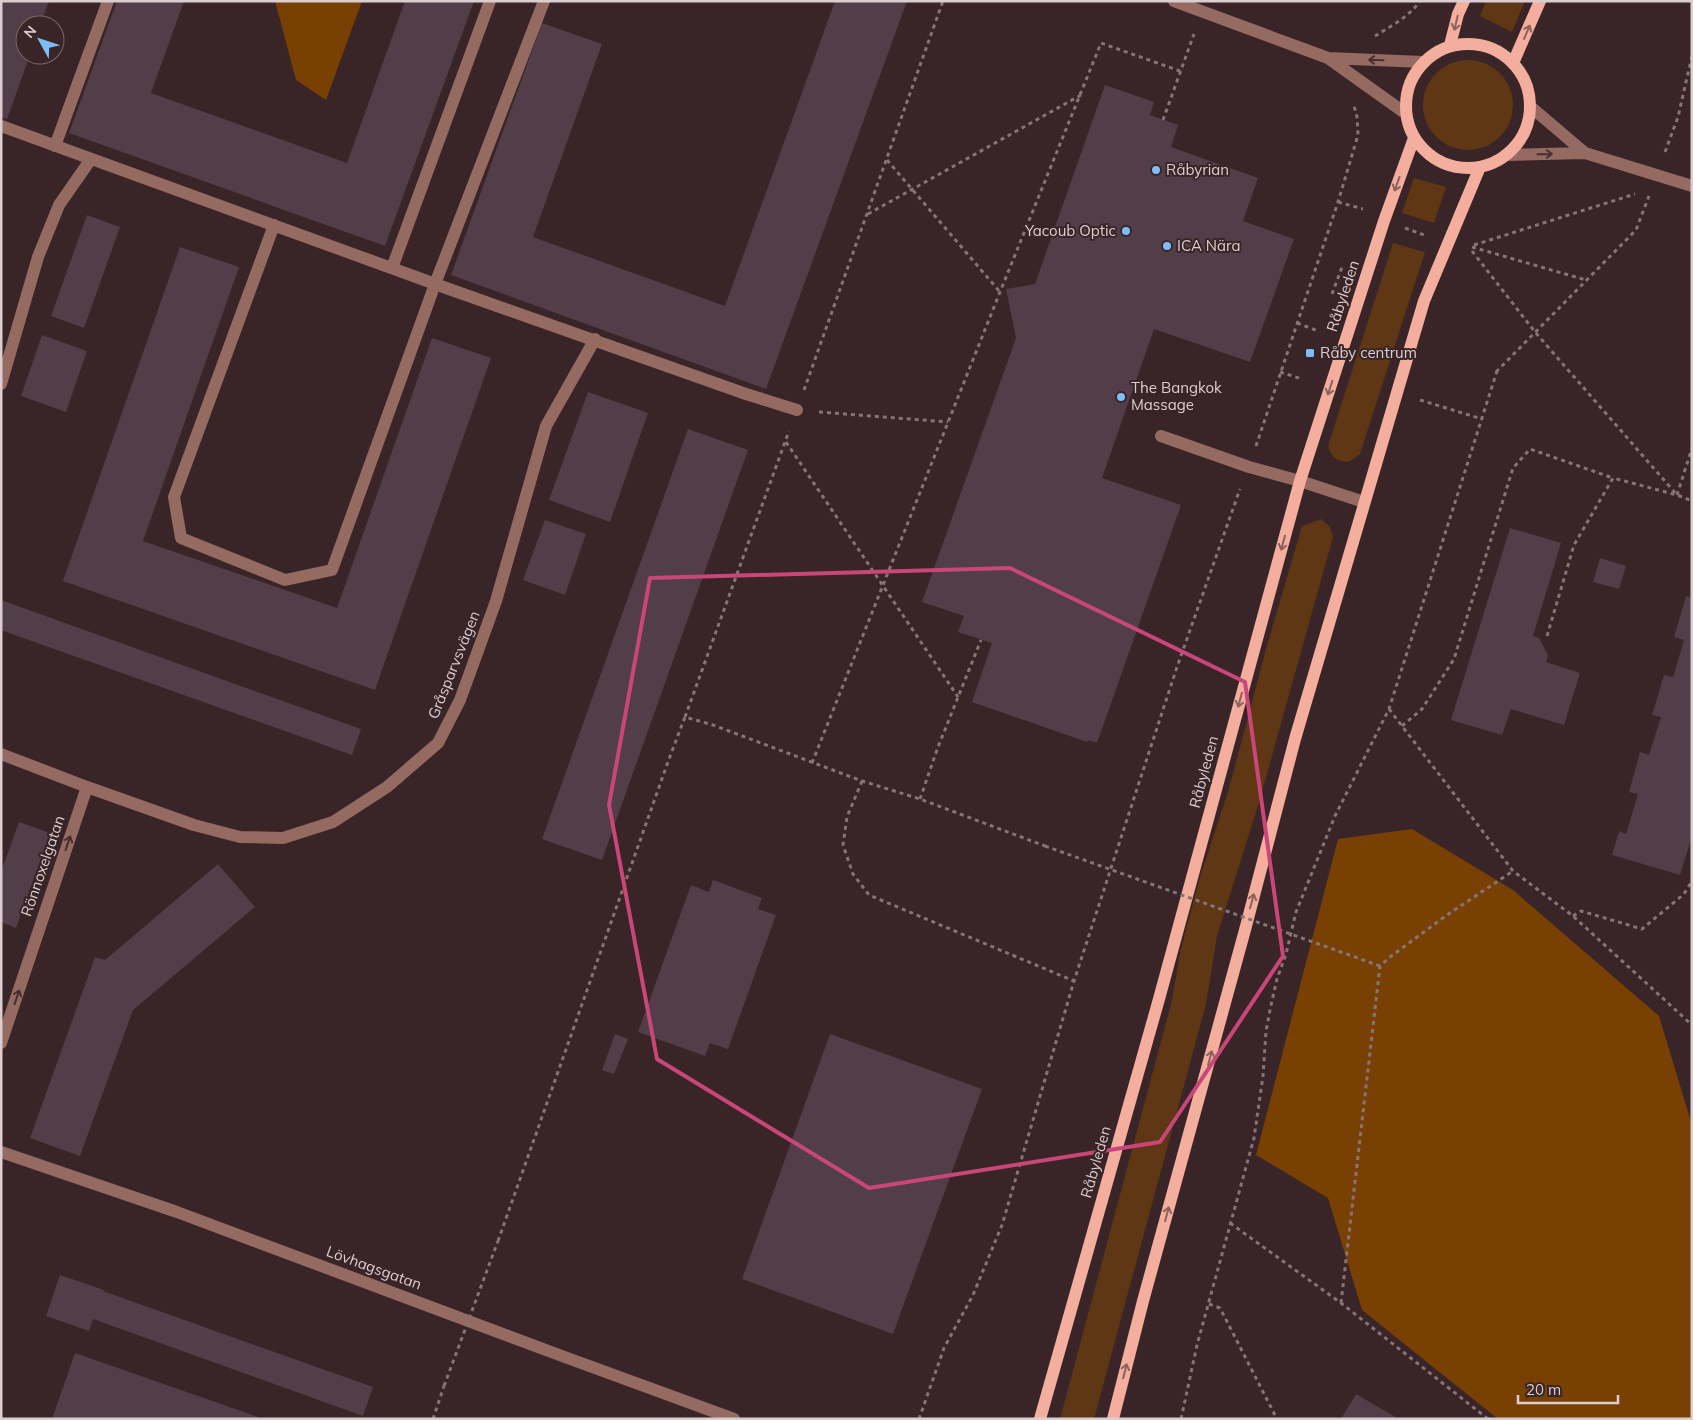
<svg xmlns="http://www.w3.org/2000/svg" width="1693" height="1420" font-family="Mulish,sans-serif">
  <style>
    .green { fill: #5f3714 }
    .forest { fill: #794003 }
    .building { fill: #513e48 }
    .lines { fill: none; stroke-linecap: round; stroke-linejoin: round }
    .path { stroke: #867477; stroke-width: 3; stroke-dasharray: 4 4; stroke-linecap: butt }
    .minor { stroke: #956a60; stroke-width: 12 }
    .major { stroke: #f4ae9d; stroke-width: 12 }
    .path-bridge { stroke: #867477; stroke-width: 3; stroke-dasharray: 4 4; stroke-linecap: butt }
    .oneway { stroke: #8d625c }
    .oneway2 { stroke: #472e30 }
    .marked { fill: none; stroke: #c84678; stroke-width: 4; stroke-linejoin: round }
    .poi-dot { fill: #7dbef9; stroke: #392427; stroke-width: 2 }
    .labels { text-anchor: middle; stroke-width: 4; stroke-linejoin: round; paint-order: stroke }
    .poi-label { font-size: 15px; fill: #dcced0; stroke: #392427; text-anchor: start }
    .street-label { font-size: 15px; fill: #dcced0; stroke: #392427 }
  </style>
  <rect width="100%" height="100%" fill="#392427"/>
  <path class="green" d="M1486,1H1525L1512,32L1480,16Z
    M1423 105a45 45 0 1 1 90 0a45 45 0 1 1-90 0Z
    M1414,178L1446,187L1434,223L1402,213Z
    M1393,243L1425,252L1360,454L1349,462C1336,461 1332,458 1328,446Z
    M1321,519L1330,527L1333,537L1260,799L1217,936L1206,1004L1094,1419H1060L1171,1004L1181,949L1200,877L1228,792L1266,649L1302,526Z"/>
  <path class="forest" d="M275,1H362L326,100L296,80Z
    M1412,829L1513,890L1659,1016L1692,1125V1419H1498L1362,1310L1328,1198L1256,1155L1338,839Z"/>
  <path class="building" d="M1,1H49L40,25H25V55H30L7,119L1,117Z
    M117,1H184L151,93L347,163L405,1H474L385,246L69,133Z
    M835,1H907L766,389L451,275L542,23L602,44L533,237L725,306Z
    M1105,85L1154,102L1150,115L1178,125L1171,147L1258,178L1243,221L1294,239L1250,362L1154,329L1102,478L1181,505L1097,743L1088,740L1087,742L972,702L992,643L958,632L964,616L922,602L1016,338L1006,289L1035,284Z
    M87,215L120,227L84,328L51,316Z
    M180,247L239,267L143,541L337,608L432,338L491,358L375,690L63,581Z
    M42,335L87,351L66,412L21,396Z
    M588,392L648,413L610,522L549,500Z
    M688,429L748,450L602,860L542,839Z
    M545,520L586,534L565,595L523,580Z
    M1510,528L1561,543L1533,636L1539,638L1548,655L1546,662L1580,673L1564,725L1511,709L1502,735L1451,720Z
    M1600,558L1626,566L1619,589L1593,582Z
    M1686,596L1692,598V836L1680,875L1612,855L1619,831L1626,834L1638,794L1629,792L1640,752L1649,755L1661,717L1652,715L1664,675L1673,677L1684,640L1674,637Z
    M1,600L361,729L352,755L1,630Z
    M19,822L50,833L16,928L1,922V872Z
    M218,864L255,907L133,1010L80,1156L30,1138L95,957L105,960Z
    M713,880L762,898L758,909L776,915L728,1049L710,1043L705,1056L638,1032L691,885L709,892Z
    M615,1034L628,1039L614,1074L602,1070Z
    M830,1034L982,1089L893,1334L742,1279Z
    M60,1275L104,1290L103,1291L373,1387L363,1416L93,1319L89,1331L46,1316Z
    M75,1353L261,1418V1419H52Z
    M1356,1394L1399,1419H1341Z"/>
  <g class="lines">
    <path class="path" d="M1375,36C1391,26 1409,17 1420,1
      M1163,120L1194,34
      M1665,152L1678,117L1692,56
      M887,160L1000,292
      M1338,202L1363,209
      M868,214L1081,95
      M1405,228L1427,236
      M1474,245L1635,194
      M1472,247L1586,280
      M1472,251L1535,332L1677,495
      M1332,294L1342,267
      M1297,323L1318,331
      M1280,372L1302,379
      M1496,372L1636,230L1649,196
      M804,390L943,1
      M1420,400L1482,419
      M819,412L948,422
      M786,442L958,697
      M1256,446L1338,202L1358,135L1357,117L1354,106
      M1677,495L1692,448
      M1547,636L1574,545L1613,478L1677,495L1692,501
      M1389,709L1513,871L1573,916L1692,1025
      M685,717L789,431
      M1402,726L1422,709L1454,659L1513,468L1530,449L1613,478
      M812,763L1000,292L1101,43L1180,71
      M862,781L847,817L843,845L853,874L869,895L1074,981
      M920,799L938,747L981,640
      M1573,916L1581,911L1642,929L1684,894L1692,881
      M1230,1223L1341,1303L1488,1419
      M498,1241L669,759L685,717L713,725L862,781L920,799L1045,846
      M1341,1303L1380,966L1390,957L1447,915L1513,871
      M1209,1304L1220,1308L1277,1419
      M433,1419L444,1386
      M919,1419L944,1348L973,1295L1002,1225L1074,981L1177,667L1240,489
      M1181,1419L1197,1345L1254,1138L1263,1076L1266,1031L1271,1005L1277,979L1286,954L1296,912L1335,816L1389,709L1497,371"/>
    <path class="minor" d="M1174,1L1328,58L1405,113
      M1328,58L1423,62
      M1531,107L1585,153
      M1,126L449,289L746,394L797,410
      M55,146L108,1
      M1506,155L1585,153L1692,186
      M274,225L174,497L181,538L285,580L332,570L435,284L544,1
      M392,268L490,1
      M1,384L38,257L59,205L91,159
      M1161,436L1249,467L1300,481L1364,502
      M1,754L87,787L194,825L240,837L283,838L333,822L387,787L438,743L460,700L496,601L546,426L595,339
      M1,1043L87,787
      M1,1152L177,1212L562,1356L734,1419"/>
    <path class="major" d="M1406 106a62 62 0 1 1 124 0a62 62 0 1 1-124 0Z
      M1450,45L1458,14L1464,1
      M1513,63L1540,1
      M1040,1419L1159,999L1300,481L1384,221L1414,138
      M1113,1419L1143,1301L1245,930L1295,739L1424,301L1480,167"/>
    <path class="path-bridge" d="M1045,846L1380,966
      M444,1386L498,1241"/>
  </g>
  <defs><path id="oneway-shaft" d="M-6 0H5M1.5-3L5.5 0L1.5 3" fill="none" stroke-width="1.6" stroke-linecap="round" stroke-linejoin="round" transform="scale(1.25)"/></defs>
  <g class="oneway">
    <use href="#oneway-shaft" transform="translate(1456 23) rotate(103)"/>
    <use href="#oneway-shaft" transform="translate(1527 32) rotate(-67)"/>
    <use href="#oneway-shaft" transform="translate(1397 184) rotate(110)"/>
    <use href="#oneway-shaft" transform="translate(1330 388) rotate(108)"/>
    <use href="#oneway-shaft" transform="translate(1283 543) rotate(105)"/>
    <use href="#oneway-shaft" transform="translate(1240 700) rotate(105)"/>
    <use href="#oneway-shaft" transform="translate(1252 901) rotate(-75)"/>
    <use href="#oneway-shaft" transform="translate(1210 1058) rotate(-75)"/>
    <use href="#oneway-shaft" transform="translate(1167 1214) rotate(-75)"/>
    <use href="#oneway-shaft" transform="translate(1125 1371) rotate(-76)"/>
  </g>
  <g class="oneway2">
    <use href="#oneway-shaft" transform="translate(1376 60) rotate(-178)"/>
    <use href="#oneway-shaft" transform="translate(1545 154) rotate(-1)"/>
    <use href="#oneway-shaft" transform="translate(68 843) rotate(-71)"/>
    <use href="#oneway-shaft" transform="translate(17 997) rotate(-71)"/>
  </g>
  <path class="marked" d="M1010,568L1245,682L1283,956L1160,1142L869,1188L657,1059L609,805L650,578Z"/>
  <g class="poi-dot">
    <circle cx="1156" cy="170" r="5"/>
    <circle cx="1126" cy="231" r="5"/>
    <circle cx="1167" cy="246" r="5"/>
    <rect x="1305" y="348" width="10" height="10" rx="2.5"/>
    <circle cx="1121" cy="397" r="5"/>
  </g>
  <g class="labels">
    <g class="poi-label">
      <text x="1166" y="175">Råbyrian</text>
      <text x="1116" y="236" text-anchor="end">Yacoub Optic</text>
      <text x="1177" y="251">ICA Nära</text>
      <text x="1320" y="358">Råby centrum</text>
      <text x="1131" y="393">The Bangkok<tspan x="1131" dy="17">Massage</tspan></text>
    </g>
    <g class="street-label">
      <text transform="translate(1343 296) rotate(-72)" y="5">Råbyleden</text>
      <text transform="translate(454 665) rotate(-68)" y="5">Gråsparvsvägen</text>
      <text transform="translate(1204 772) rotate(-75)" y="5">Råbyleden</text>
      <text transform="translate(43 866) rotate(-71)" y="5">Rönnoxelgatan</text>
      <text transform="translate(1096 1162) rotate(-74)" y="5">Råbyleden</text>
      <text transform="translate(374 1268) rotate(20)" y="5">Lövhagsgatan</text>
    </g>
  </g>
  <rect width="1693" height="1420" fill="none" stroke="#dcced0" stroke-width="5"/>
  <g transform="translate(40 40) rotate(310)"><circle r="24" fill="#392427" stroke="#7a686b"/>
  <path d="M0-4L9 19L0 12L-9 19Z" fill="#7dbef9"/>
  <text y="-8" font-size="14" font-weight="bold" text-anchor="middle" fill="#dcced0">N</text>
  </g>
  <path d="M1518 1395v8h100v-8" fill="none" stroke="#dcced0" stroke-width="2.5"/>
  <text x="1526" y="1395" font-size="15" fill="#dcced0" stroke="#392427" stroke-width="4" paint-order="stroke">20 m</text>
</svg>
